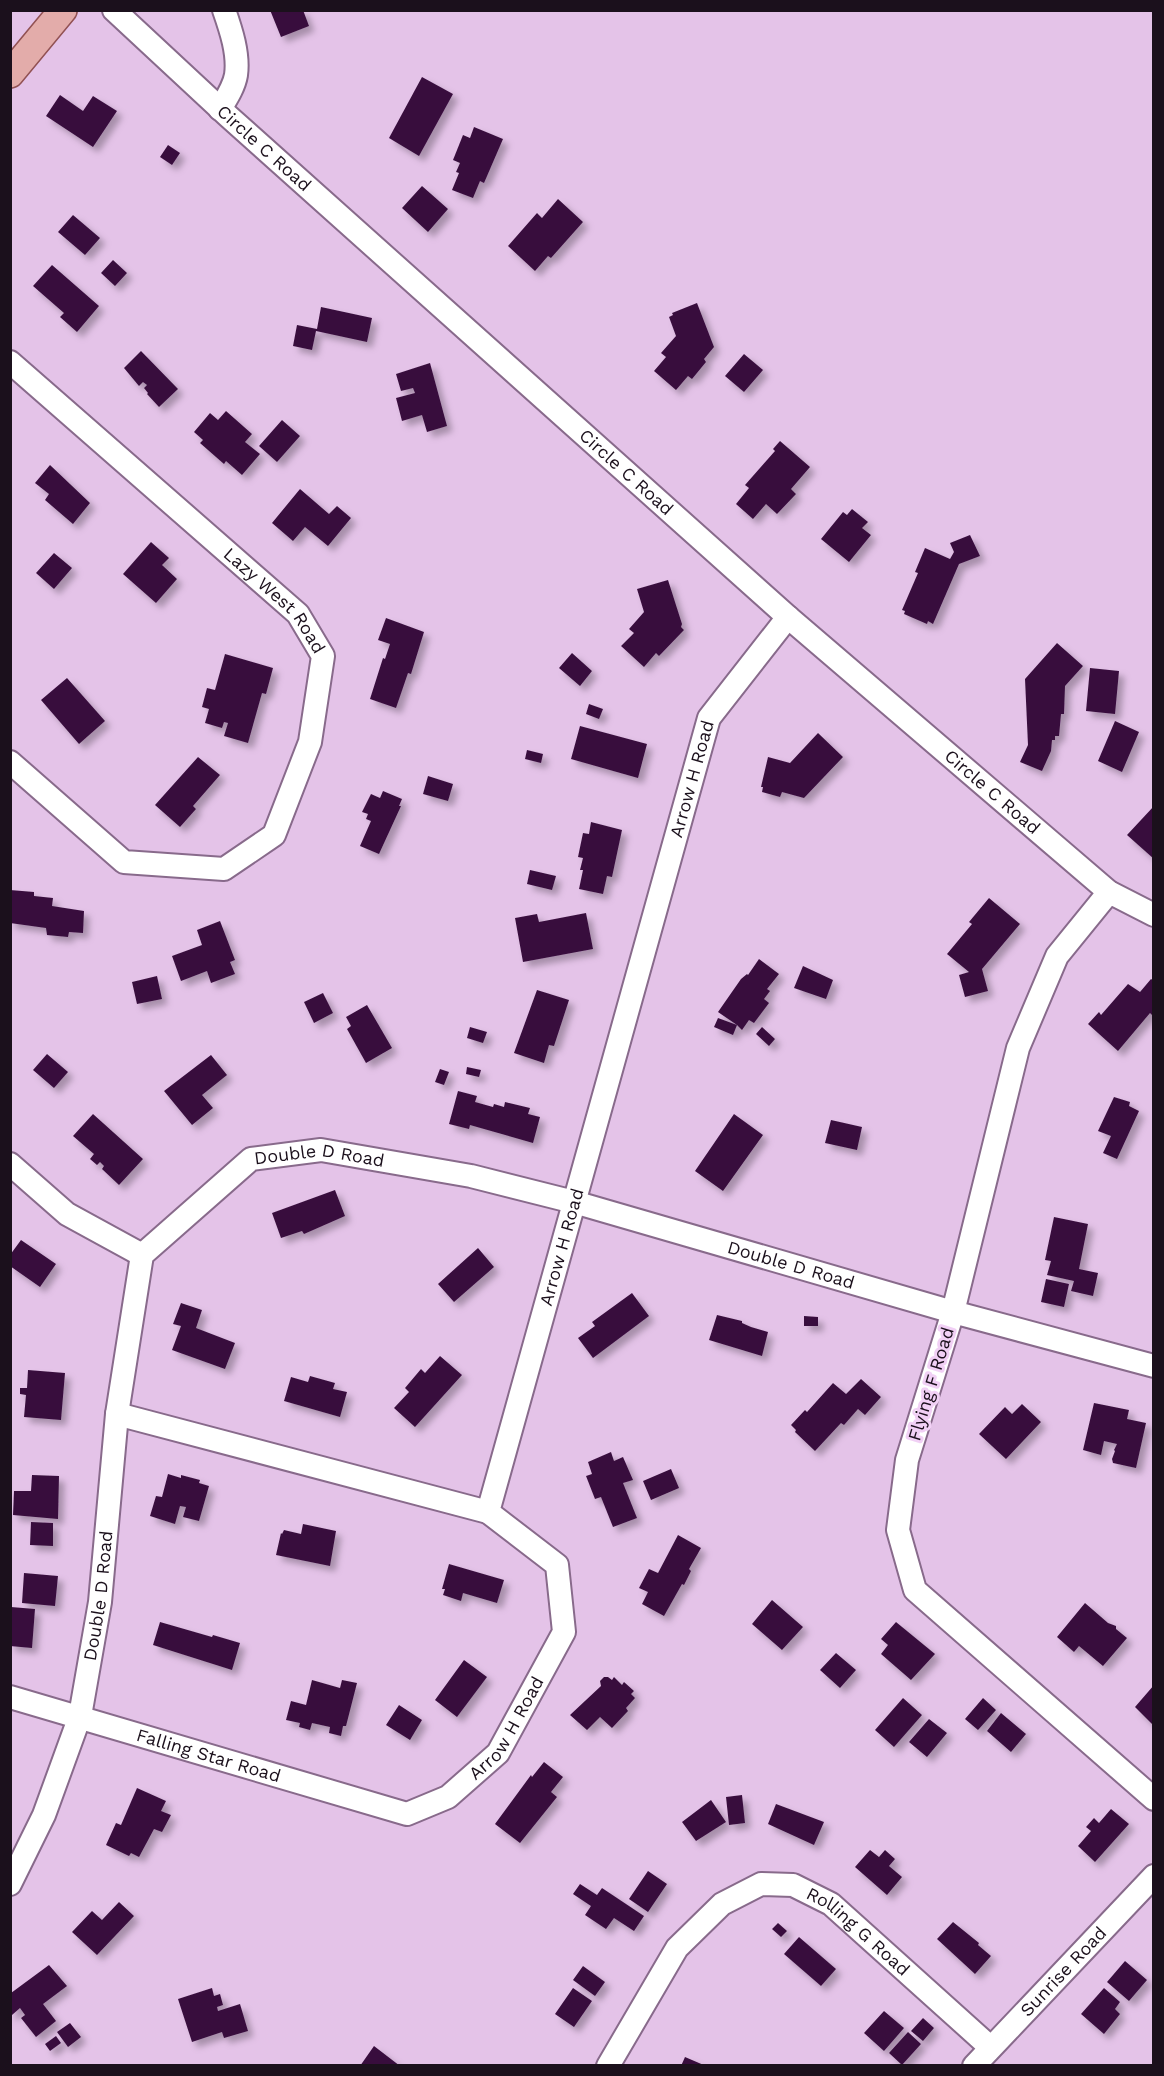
<svg xmlns="http://www.w3.org/2000/svg" width="1164" height="2076" font-family="'Work Sans',sans-serif">
  <style>
    .building { fill: #39113e; filter: url(#shadow) }
    .lines { fill: none; stroke-linecap: round; stroke-linejoin: round }
    .minor-casing { stroke: #886a8b; stroke-width: 26 }
    .major-casing { stroke: #915153; stroke-width: 30 }
    .minor { stroke: #fff; stroke-width: 22 }
    .major { stroke: #e3acaa; stroke-width: 27 }
    .labels { text-anchor: middle; stroke-width: 6; stroke-linejoin: round; paint-order: stroke }
    .street-label { font-size: 18px; fill: #1b101c; stroke: #f1d0f5 }
  </style>
  <defs>
    <filter id="shadow"><feDropShadow dx="5.5" dy="5.5" stdDeviation="3" flood-color="#0004"/></filter>
  </defs>
  <rect width="100%" height="100%" fill="#e4c3e8"/>
  <path class="building" d="M270,10H303L309,26L281,37Z
    M422,77L453,94L419,156L389,138Z
    M60,95L83,111L93,96L117,111L93,147L46,116Z
    M474,127L503,139L484,183L480,181L473,198L452,190L459,173L456,172L460,163L453,160L463,135L470,138Z
    M168,145L180,153L172,165L160,157Z
    M422,186L448,209L428,232L402,208Z
    M558,199L583,222L551,258L548,256L535,271L508,246L537,213L542,218Z
    M73,215L100,238L85,255L58,232Z
    M113,260L127,273L115,286L101,273Z
    M52,265L99,306L77,332L60,317L64,313L33,286Z
    M697,303L714,347L704,359L706,362L692,379L688,376L676,390L654,371L666,357L661,353L676,336L669,317L673,315L672,313Z
    M321,307L372,318L367,342L316,331L312,350L293,346L297,325L317,329Z
    M141,351L178,389L159,407L147,394L148,393L144,388L147,385L143,382L139,386L124,368Z
    M744,354L763,370L744,392L725,376Z
    M430,363L447,426L427,432L422,415L402,421L396,398L415,393L413,388L401,391L396,374Z
    M226,411L252,434L245,442L260,454L242,475L226,461L224,464L200,443L203,440L194,432L210,413L218,420Z
    M282,420L300,436L277,462L259,446Z
    M780,441L810,467L791,489L796,494L777,514L766,504L753,519L736,504L749,488L745,485L775,451L773,449Z
    M50,465L90,503L73,524L45,500L49,494L35,483Z
    M300,489L329,514L337,506L351,518L328,546L305,527L293,541L272,523Z
    M852,509L868,522L862,528L871,535L849,562L821,539L843,512L847,515Z
    M970,535L980,556L959,564L933,624L928,621L927,624L904,614L905,611L902,610L918,573L915,572L925,548L950,559L954,552L950,543Z
    M151,542L169,558L162,565L177,579L156,603L123,574Z
    M54,553L72,568L54,589L36,573Z
    M668,580L682,624L681,627L684,630L659,656L656,653L644,667L621,646L634,633L629,629L644,612L637,589Z
    M386,618L424,632L411,674L408,673L396,708L370,699L383,658L385,659L390,644L378,640Z
    M1057,643L1083,666L1065,686L1064,714H1061L1059,736H1055V740H1052L1051,751L1042,771L1020,762L1028,745L1025,679Z
    M572,653L592,671L580,686L559,668Z
    M225,654L273,668L266,694L262,693L248,743L224,736L228,723L224,722L222,728L205,723L209,709L202,707L207,688L215,690Z
    M1090,668L1119,671L1115,714L1086,711Z
    M67,678L105,721L79,744L41,700Z
    M589,704L603,709L599,719L586,714Z
    M1115,721L1139,732L1122,772L1098,761Z
    M580,726L647,744L638,778L571,759Z
    M818,733L843,757L804,798L782,792L780,797L762,792L763,787H761L768,757L790,763Z
    M527,750L543,754L541,763L525,759Z
    M198,757L220,775L193,806L196,809L180,827L155,805Z
    M428,776L453,784L448,801L423,794Z
    M383,791L402,799L399,806H401L379,854L360,846L371,821L366,819L368,814L362,812L371,794L380,798Z
    M1154,806V859L1127,835Z
    M591,822L622,830L612,877L607,876L603,894L579,889L583,870H580L583,858L578,857L583,833L589,834Z
    M530,870L556,876L552,890L527,884Z
    M10,890L34,892V896L53,898L52,906L84,911L83,933L69,932L68,937L47,935L46,928L10,923Z
    M989,898L1020,924L982,969L988,991L965,997L959,975L969,972L947,954L972,924L969,922Z
    M586,913L593,949L523,962L515,918L537,914L539,922Z
    M220,921L235,960L230,962L235,974L211,983L207,971L181,981L172,956L202,945L197,930Z
    M759,959L779,974L767,989L770,991L764,999L769,1003L754,1023L749,1020L742,1030L737,1025L733,1035L714,1027L718,1018L737,1025L718,1012L741,979L747,974L748,975Z
    M803,966L833,980L826,999L794,988Z
    M157,976L162,999L137,1004L132,982Z
    M1151,979L1154,981V1017L1150,1013L1118,1051L1088,1024L1099,1012L1101,1015L1128,984L1140,992Z
    M537,990L569,1000L554,1046L549,1045L544,1063L514,1053Z
    M323,993L333,1013L314,1023L304,1002Z
    M367,1005L392,1048L366,1063L347,1029L351,1026L346,1017Z
    M470,1027L487,1032L483,1043L467,1038Z
    M762,1027L775,1039L769,1046L756,1034Z
    M47,1054L68,1072L54,1088L33,1070Z
    M211,1055L227,1075L202,1095L213,1108L192,1125L164,1091Z
    M467,1067L481,1070L479,1077L466,1074Z
    M440,1069L449,1072L444,1085L435,1082Z
    M458,1091L477,1096L475,1102L493,1107L494,1104L504,1107L505,1102L530,1108L528,1114L540,1117L533,1143L470,1125L469,1129L449,1124Z
    M1114,1097L1130,1102L1129,1106L1139,1111L1117,1159L1103,1153L1111,1136L1098,1131Z
    M93,1114L143,1159L119,1185L102,1169L104,1166L100,1162L97,1165L90,1159L94,1154L73,1136Z
    M734,1114L763,1135L723,1191L695,1171Z
    M831,1120L862,1127L857,1150L825,1143Z
    M335,1190L345,1216L304,1234L302,1231L281,1238L272,1213Z
    M1054,1217L1088,1224L1079,1269L1098,1273L1093,1296L1071,1291L1074,1281L1047,1275L1051,1261L1045,1260Z
    M21,1240L56,1264L40,1287L10,1266V1255Z
    M478,1248L494,1267L454,1302L438,1284Z
    M1046,1279L1069,1284L1064,1307L1041,1302Z
    M632,1293L649,1316L593,1358L578,1338L595,1326L592,1322Z
    M181,1303L202,1310L196,1328L235,1343L225,1369L172,1350L181,1326L173,1324Z
    M717,1315L742,1321V1323L751,1327L768,1332L762,1356L709,1340Z
    M804,1316L818,1317V1326H804Z
    M440,1356L462,1375L415,1427L394,1408L409,1392L405,1388L421,1369L425,1373Z
    M28,1370L65,1373L61,1420L24,1417L26,1395L20,1394V1388H27Z
    M310,1376L335,1383L333,1389L347,1392L340,1417L284,1401L291,1377L308,1382Z
    M861,1379L881,1397L865,1415L858,1409L844,1425L841,1423L815,1451L795,1432L796,1430L791,1425L805,1410L807,1412L833,1383L846,1394Z
    M1094,1403L1129,1410L1127,1419L1146,1423L1136,1468L1113,1463L1112,1459L1115,1451L1114,1450L1117,1444L1104,1441L1101,1455L1083,1450Z
    M1022,1404L1041,1422L1006,1459L979,1434L1005,1407L1012,1414Z
    M611,1452L614,1461L623,1457L633,1480L623,1483L637,1518L613,1527L601,1497L595,1499L586,1476L592,1474L588,1462Z
    M671,1469L679,1488L651,1500L643,1481Z
    M168,1474L181,1478V1475L200,1480L199,1483L209,1486L199,1521L183,1517L186,1507L180,1506L175,1524L150,1516L156,1496L162,1497Z
    M32,1475L59,1476L58,1519L13,1515L14,1491H31Z
    M31,1522L53,1523V1546L30,1545Z
    M303,1524L336,1531L330,1566L276,1555L281,1533L282,1534L284,1530L301,1534Z
    M678,1535L701,1548L689,1569L691,1571L684,1585L682,1584L664,1616L642,1604L648,1592L639,1588L649,1569L658,1573Z
    M449,1564L504,1580L497,1603L463,1593L461,1601L443,1595L445,1589H442Z
    M24,1573L58,1576L55,1606L22,1603Z
    M772,1600L803,1627L782,1650L752,1624Z
    M1085,1603L1108,1623L1116,1626V1629L1127,1638L1103,1666L1079,1646L1074,1652L1057,1637Z
    M11,1607L35,1609L32,1648L10,1646Z
    M160,1622L212,1637L213,1635L240,1643L232,1670L153,1645Z
    M896,1622L935,1654L911,1680L881,1654L888,1645L881,1639Z
    M836,1653L856,1670L840,1688L820,1670Z
    M464,1660L487,1677L457,1717L435,1700Z
    M604,1677H608L612,1680L614,1677L622,1685L624,1682L634,1691L631,1694L635,1698L626,1708L628,1711L612,1728L600,1717L587,1730L570,1715L601,1686L600,1681Z
    M312,1680L340,1688L342,1680L357,1683L346,1726H343L341,1736L329,1733L330,1727L312,1723L310,1730L299,1727L300,1723L286,1720L291,1701L306,1705Z
    M1154,1685V1726L1135,1707Z
    M903,1698L922,1715L894,1747L875,1730Z
    M983,1698L996,1710L978,1730L965,1719Z
    M399,1705L422,1720L410,1740L386,1725Z
    M1001,1713L1026,1734L1011,1752L987,1731Z
    M929,1719L947,1733L927,1757L909,1742Z
    M544,1762L563,1777L551,1792L557,1797L520,1843L495,1824L531,1775L532,1777Z
    M137,1788L166,1801L161,1811L171,1815L162,1832L154,1829L139,1857L131,1853L129,1856L106,1845L116,1823L121,1825Z
    M742,1795L745,1823L729,1825L726,1797Z
    M711,1800L726,1822L696,1841L682,1822Z
    M776,1804L824,1822L814,1845L768,1824Z
    M1111,1809L1129,1824L1095,1862L1078,1846L1091,1831L1086,1827L1094,1818L1099,1823Z
    M870,1850L879,1857L885,1850L895,1859L889,1866L902,1877L887,1895L855,1867Z
    M648,1871L667,1884L648,1912L629,1899Z
    M580,1884L597,1895L602,1888L644,1916L634,1931L614,1918L606,1929L585,1915L591,1906L573,1894Z
    M119,1902L134,1916L97,1955L72,1932L92,1911L102,1920Z
    M953,1922L979,1943L978,1945L991,1956L975,1974L937,1939Z
    M778,1923L787,1931L781,1937L772,1929Z
    M799,1937L836,1969L821,1986L784,1954Z
    M1125,1961L1147,1980L1129,2001L1107,1982Z
    M49,1965L67,1986L43,2004L56,2021L36,2037L21,2018L25,2015L20,2008L12,2015L10,2013L11,1993Z
    M583,1966L605,1982L595,1996L573,1980Z
    M212,1988L214,1996L220,1994L223,2005L217,2007L218,2011L240,2004L248,2031L224,2038L222,2032L192,2042L178,1999Z
    M573,1988L592,2001L574,2027L555,2014Z
    M1104,1988L1120,2002L1115,2009L1120,2014L1104,2034L1081,2014Z
    M884,2011L904,2028L884,2051L864,2033Z
    M923,2018L934,2028L923,2041L911,2031Z
    M70,2023L81,2037L68,2047L57,2032Z
    M908,2032L921,2044L902,2065L889,2053Z
    M56,2036L61,2043L50,2051L45,2044Z
    M374,2046L400,2066H360Z
    M685,2057L706,2066H681Z"/>
  <g class="lines">
    <defs>
      <g id="minor">
        <path id="s1" d="M114,10L228,116L788,617L1109,892L1154,915"/>
        <path d="M220,109C226,99 234,87 236,75C239,54 231,30 224,10"/>
        <path id="s2" d="M10,362L298,614L323,656L310,742L274,835L224,869L124,862L10,762"/>
        <path d="M1109,892L1057,956L1018,1048L953,1312L907,1460L898,1530L915,1590L1154,1799"/>
        <path d="M10,1164L67,1214L142,1255"/>
        <path d="M117,1414L488,1512"/>
        <path id="s3" d="M10,1697L407,1814L448,1797L498,1753L564,1632L557,1565L488,1512L709,718L788,617"/>
        <path id="s4" d="M10,1884L44,1815L80,1716L100,1602L117,1414L142,1255L251,1159L321,1150L471,1176L574,1202L953,1312L1154,1366"/>
        <path id="s5" d="M608,2066L677,1948L722,1904L761,1884L793,1885L831,1904L990,2047"/>
        <path id="s6" d="M974,2066L1154,1876"/>
      </g>
      <path id="major" d="M10,74L63,10"/>
    </defs>
    <use href="#minor" class="minor-casing"/>
    <use href="#major" class="major-casing"/>
    <use href="#minor" class="minor"/>
    <use href="#major" class="major"/>
  </g>
  <g class="labels">
    <g class="street-label">
      <text dy="6" stroke="none"><textPath href="#s1" startOffset="204">Circle C Road</textPath></text>
      <text dy="6" stroke="none"><textPath href="#s1" startOffset="690">Circle C Road</textPath></text>
      <text dy="6" stroke="none"><textPath href="#s2" startOffset="357">Lazy West Road</textPath></text>
      <text dy="6" stroke="none"><textPath href="#s3" startOffset="1578">Arrow H Road</textPath></text>
      <text dy="6" stroke="none"><textPath href="#s1" startOffset="1176">Circle C Road</textPath></text>
      <text dy="6" stroke="none"><textPath href="#s4" startOffset="862">Double D Road</textPath></text>
      <text dy="6" stroke="none"><textPath href="#s3" startOffset="1092">Arrow H Road</textPath></text>
      <text dy="6" stroke="none"><textPath href="#s4" startOffset="1348">Double D Road</textPath></text>
      <text transform="translate(931 1384) rotate(-73)" y="6">Flying F Road</text>
      <text dy="6" stroke="none"><textPath href="#s4" startOffset="304">Double D Road</textPath></text>
      <text dy="6" stroke="none"><textPath href="#s3" startOffset="550">Arrow H Road</textPath></text>
      <text dy="6" stroke="none"><textPath href="#s3" startOffset="207">Falling Star Road</textPath></text>
      <text dy="6" stroke="none"><textPath href="#s5" startOffset="356">Rolling G Road</textPath></text>
      <text dy="6" stroke="none"><textPath href="#s6" startOffset="130">Sunrise Road</textPath></text>
    </g>
  </g>
  <rect width="1164" height="2076" fill="none" stroke="#1b101c" stroke-width="24"/>
</svg>
